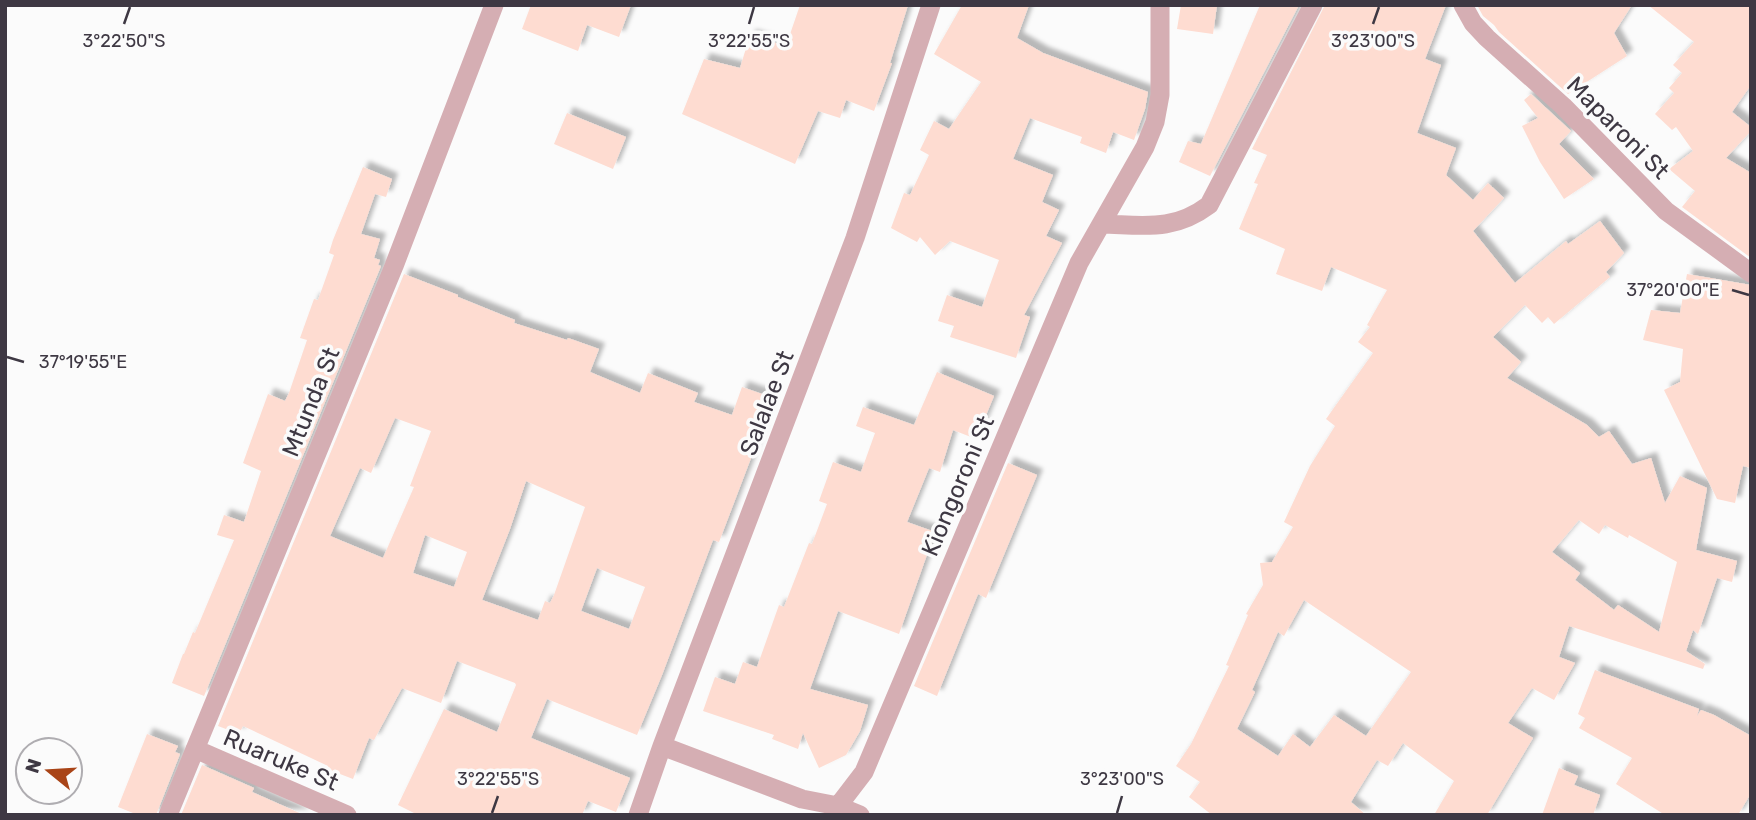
<svg xmlns="http://www.w3.org/2000/svg" width="1756" height="820" font-family="Rubik,sans-serif">
  <style>
    .building { fill: #fedcd1; fill-rule: evenodd; filter: url(#shadow) }
    .lines { fill: none; stroke-linecap: round; stroke-linejoin: round }
    .minor { stroke: #d5aeb3; stroke-width: 19 }
    .ticks { fill: none; stroke: #3e3843; stroke-width: 2.5 }
    .labels { text-anchor: middle; stroke-width: 7; stroke-linejoin: round; paint-order: stroke }
    .street-label { font-size: 24px; fill: #3e3843; stroke: #fbfbfb }
    .ticks-label { font-size: 18px; text-anchor: middle; fill: #3e3843; stroke: #fbfbfb; stroke-width: 7; stroke-linejoin: round; paint-order: stroke }
  </style>
  <defs>
    <filter id="shadow"><feDropShadow dx="6" dy="-6" stdDeviation="2" flood-color="#0004"/></filter>
  </defs>
  <rect width="100%" height="100%" fill="#fbfbfb"/>
  <path class="building" d="M531,5H631L619,37L587,25L578,51L522,29Z
    M800,5H908L890,63H892L874,111L846,100L840,118L818,111L795,164L682,114L704,59L740,68L750,35L786,46Z
    M962,5H1029L1017,38L1043,53L1148,92L1145,109L1134,140L1113,132L1106,153L1080,143L1082,137L1030,118L1013,159L1053,175L1042,202L1059,210L1046,236L1062,243L1024,315L1030,317L1016,358L950,337L954,326L938,321L947,295L982,307L999,260L950,241L935,255L920,237L917,242L891,228L904,193L910,195L929,155L920,150L934,121L949,129L981,82L934,54Z
    M1181,5H1217L1213,34L1177,29Z
    M1260,5H1299L1210,176L1179,162L1188,141L1201,144Z
    M1325,5H1446L1425,59L1441,65L1417,133L1456,148L1446,175L1473,200L1488,183L1504,198L1473,231L1515,283L1566,241L1568,244L1600,221L1624,253L1606,272L1610,277L1554,324L1548,317L1542,323L1525,305L1493,337L1521,362L1507,378L1587,425L1599,437L1609,431L1632,464L1651,458L1665,503L1680,476L1707,488L1696,550L1737,561L1732,582L1717,578L1698,634L1693,630L1686,651L1705,664L1703,669L1569,626L1559,657L1575,663L1554,700L1532,688L1508,723L1533,738L1487,815H1434L1454,781L1403,743L1388,766L1377,760L1351,802L1366,815H1212L1189,797L1200,782L1176,766L1191,744L1229,666L1226,665L1248,615L1246,614L1263,585L1260,563L1272,562L1293,527L1284,522L1310,466L1335,426L1326,419L1373,353L1358,342L1370,327L1367,325L1387,290L1331,267L1322,291L1276,274L1285,249L1239,229L1258,184L1254,183L1267,155L1252,149ZM1579,520L1599,534L1605,525L1628,538L1629,535L1677,562L1659,632L1618,605L1614,610L1575,580L1580,573L1552,552ZM1304,600L1411,672L1366,736L1334,715L1310,747L1293,734L1278,756L1237,729L1255,692L1252,690L1278,632L1284,636Z
    M1477,5H1632L1614,33L1627,56L1568,94L1499,32L1494,25L1483,16Z
    M1648,5H1751V85L1732,112L1751,127V131L1726,158L1751,173V258L1682,207L1695,191L1669,169L1693,151L1676,127L1672,130L1655,114L1674,93L1669,88L1682,73L1673,65L1694,42Z
    M1531,94L1571,131L1559,144L1594,179L1564,199L1540,162L1522,126L1538,118L1524,100Z
    M567,113L626,137L613,169L554,144Z
    M363,167L392,179L386,197L375,194L361,234L380,239L374,258L380,260L378,265L381,266L204,696L172,683L183,654H184L193,632L195,633L234,540L217,535L224,515L244,522L261,471L243,463L268,394L285,401L289,393L307,340L300,338L314,299L318,300L334,255L329,253L333,240Z
    M404,274L458,295V297L515,320L514,323L567,340L568,338L599,349L590,372L640,393L648,373L698,393L694,402L732,415L742,387L771,397L756,445L719,542L713,540L662,675L637,735L547,699L531,738L630,778L616,812L588,801L582,815H418L398,805L444,709L497,732L516,685L515,683L457,661L441,703L402,688L374,740L369,738L353,779L327,769L328,766L243,726L239,734L218,726ZM395,418L431,431L410,486L414,487L383,558L330,536L360,468L371,473ZM526,481L585,507L554,595L550,603L545,601L538,620L482,600L510,529ZM425,535L467,552L454,587L413,573ZM597,568L645,587L629,629L581,611Z
    M1687,274L1751,285V468L1743,466L1735,503L1717,499L1664,390L1680,382L1683,349L1643,340L1651,310L1680,313Z
    M937,372L994,396L976,439L953,430L940,472L929,468L907,522L935,532L899,634L838,611L810,689L868,705L860,731L846,755L819,768L803,733L798,749L772,739L774,735L703,711L715,677L735,684L743,662L757,667L779,605L784,607L809,543L812,544L827,504L819,501L833,462L861,472L875,433L856,426L863,407L914,425Z
    M1008,463L1037,475L986,598L978,594L937,696L914,686Z
    M1595,670L1699,709L1697,716L1701,710L1714,715L1751,736V793L1738,815H1665L1616,784L1632,758L1579,728L1585,718L1578,714Z
    M147,734L178,746L175,752L180,754L156,815H138L118,807Z
    M202,765L254,788L252,792L304,815H181Z
    M1559,768L1578,776L1574,785L1600,795L1593,815H1542Z"/>
  <g class="lines">
    <path class="minor" d="M1463,5L1473,23L1487,38L1563,106L1666,211L1751,273
      M1101,224C1144,225 1173,232 1209,205L1313,5
      M662,746L802,799L838,806L864,772L1079,263L1145,147L1155,122L1160,95V5
      M195,749L347,815
      M838,806L860,815
      M168,815L394,266L494,5
      M638,815L662,746L855,238L931,5"/>
  </g>
  <path class="ticks" d="M124,24L130,7M749,24L754,7M1373,24L1379,7M1732,290L1749,295M7,357L24,362M492,813L498,796M1117,813L1122,796"/>
  <g class="labels">
    <g class="street-label">
      <text transform="translate(1618 128) rotate(45)" y="8">Maparoni St</text>
      <text transform="translate(311 402) rotate(-68)" y="8">Mtunda St</text>
      <text transform="translate(767 403) rotate(-69)" y="8">Salalae St</text>
      <text transform="translate(958 486) rotate(-67)" y="8">Kiongoroni St</text>
      <text transform="translate(281 760) rotate(23)" y="8">Ruaruke St</text>
    </g>
  </g>
  <g class="ticks-label">
    <text x="124" y="47">3°22'50"S</text>
    <text x="749" y="47">3°22'55"S</text>
    <text x="1373" y="47">3°23'00"S</text>
    <text x="1673" y="296">37°20'00"E</text>
    <text x="83" y="368">37°19'55"E</text>
    <text x="498" y="785">3°22'55"S</text>
    <text x="1122" y="785">3°23'00"S</text>
  </g>
  <rect width="1756" height="820" fill="none" stroke="#3e3843" stroke-width="14"/>
  <g transform="translate(49 771) rotate(288)"><circle r="33" fill="#fbfbfb" stroke="#afadb1" stroke-width="2"/>
  <path d="M0-5L12 26L0 18L-12 26Z" fill="#a94417"/>
  <text y="-10" font-size="19" font-weight="bold" text-anchor="middle" fill="#3e3843">N</text>
  </g>
</svg>
